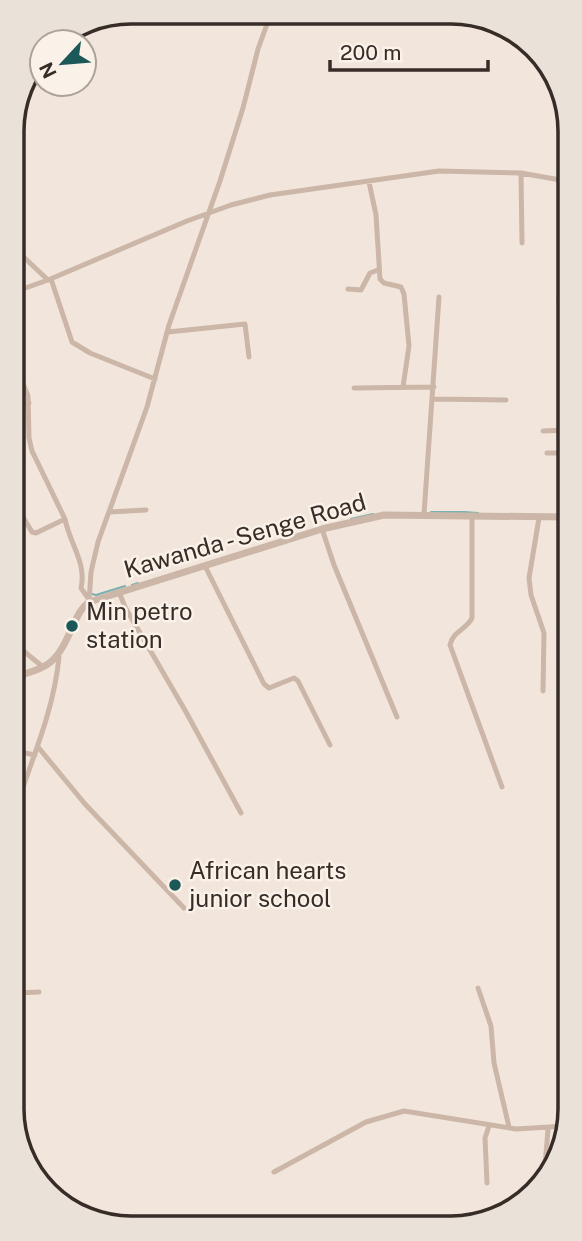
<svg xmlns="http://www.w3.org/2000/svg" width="582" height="1241" font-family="'Public Sans',sans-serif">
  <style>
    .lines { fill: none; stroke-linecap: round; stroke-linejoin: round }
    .stream { stroke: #7ab0af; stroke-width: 2 }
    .minor { stroke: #cbb6a7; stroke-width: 5 }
    .tertiary { stroke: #cbb6a7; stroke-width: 7 }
    .poi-dot { fill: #1d5859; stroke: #faf1e8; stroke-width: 2.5 }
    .labels { text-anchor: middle; stroke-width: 5; stroke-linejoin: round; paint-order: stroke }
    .street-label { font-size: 24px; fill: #372c28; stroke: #faf1e8 }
    .poi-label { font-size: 24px; fill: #372c28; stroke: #faf1e8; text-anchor: start }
    .rim { fill: none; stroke: #372c28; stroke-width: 3.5 }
  </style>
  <rect width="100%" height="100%" fill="#f2e6dc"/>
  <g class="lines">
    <path class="stream" d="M117,17H126L129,13
      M431,512H463
      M464,512L478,513
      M351,519L373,514
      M132,585L138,583
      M92,594L96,595L125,586"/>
    <path class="minor" d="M521,173L522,243
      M369,182L376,215L380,279L384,283L401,287L404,294L409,346L403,387
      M14,248L48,280L187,221L231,205L270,195L439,171L521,173L566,181
      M51,279L72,342L90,353L155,379
      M348,289L361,290L370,273L378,270
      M14,292L48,280
      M559,302L566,301
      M168,332L245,324L249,357
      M14,362L28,396L29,438L32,451L65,519C69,542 87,563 81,588L88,598
      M354,388L434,387
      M433,399L506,400
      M14,407L29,403
      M543,431L567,430
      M547,453H567
      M109,512L146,510
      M424,514L439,297
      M472,515V618C467,629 452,632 450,645L502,787
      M14,516L23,517L32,532L36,533L65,519
      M539,518L529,578L531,595L544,633L543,691
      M322,529L334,565L397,717
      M205,566L264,684L269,688L294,678L298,681L330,745
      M119,592L125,607L186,712L241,813
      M89,602L91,572L98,542L147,407L169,325L220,181L243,108L258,49L271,13
      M15,644L43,667
      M38,747L85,804L184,908
      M15,751L35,755
      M15,810C32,759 54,710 59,657
      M565,963L569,971
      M478,988L491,1026L494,1063L509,1127
      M16,993L39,992
      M274,1172L366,1122L404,1111L516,1129L566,1126
      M544,1179L548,1129
      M487,1183L485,1138L489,1126
      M422,1225L423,1221L431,1218L479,1225"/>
    <path class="tertiary" d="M15,676C54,668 58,658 74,624C78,615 81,608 89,602L322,529L384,515L567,517"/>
  </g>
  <g class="poi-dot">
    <circle cx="72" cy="626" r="7"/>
    <circle cx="175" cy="885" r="7"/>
  </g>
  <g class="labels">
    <g class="street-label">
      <text transform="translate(245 536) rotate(-16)" y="8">Kawanda - Senge Road</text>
    </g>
    <g class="poi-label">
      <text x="86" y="620">Min petro<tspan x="86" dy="28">station</tspan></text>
      <text x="189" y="879">African hearts<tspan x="189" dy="28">junior school</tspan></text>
    </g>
  </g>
  <path d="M0 0H582V1241H0ZM131 24H451A107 107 0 0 1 558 131V1109A107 107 0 0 1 451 1216H131A107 107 0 0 1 24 1109V131A107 107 0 0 1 131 24Z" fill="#eae1d9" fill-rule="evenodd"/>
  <path class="rim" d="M131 24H451A107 107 0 0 1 558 131V1109A107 107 0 0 1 451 1216H131A107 107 0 0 1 24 1109V131A107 107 0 0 1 131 24Z"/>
  <g transform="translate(63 63) rotate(244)"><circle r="33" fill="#faf1e8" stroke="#aca29b" stroke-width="2"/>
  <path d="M0-5L12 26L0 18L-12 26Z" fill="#1d5859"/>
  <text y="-10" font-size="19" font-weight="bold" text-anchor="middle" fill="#372c28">N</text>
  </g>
  <path d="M330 60v10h158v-10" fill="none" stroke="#372c28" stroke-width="3.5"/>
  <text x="340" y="60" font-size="21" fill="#372c28" stroke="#faf1e8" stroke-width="5" paint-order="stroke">200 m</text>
</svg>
